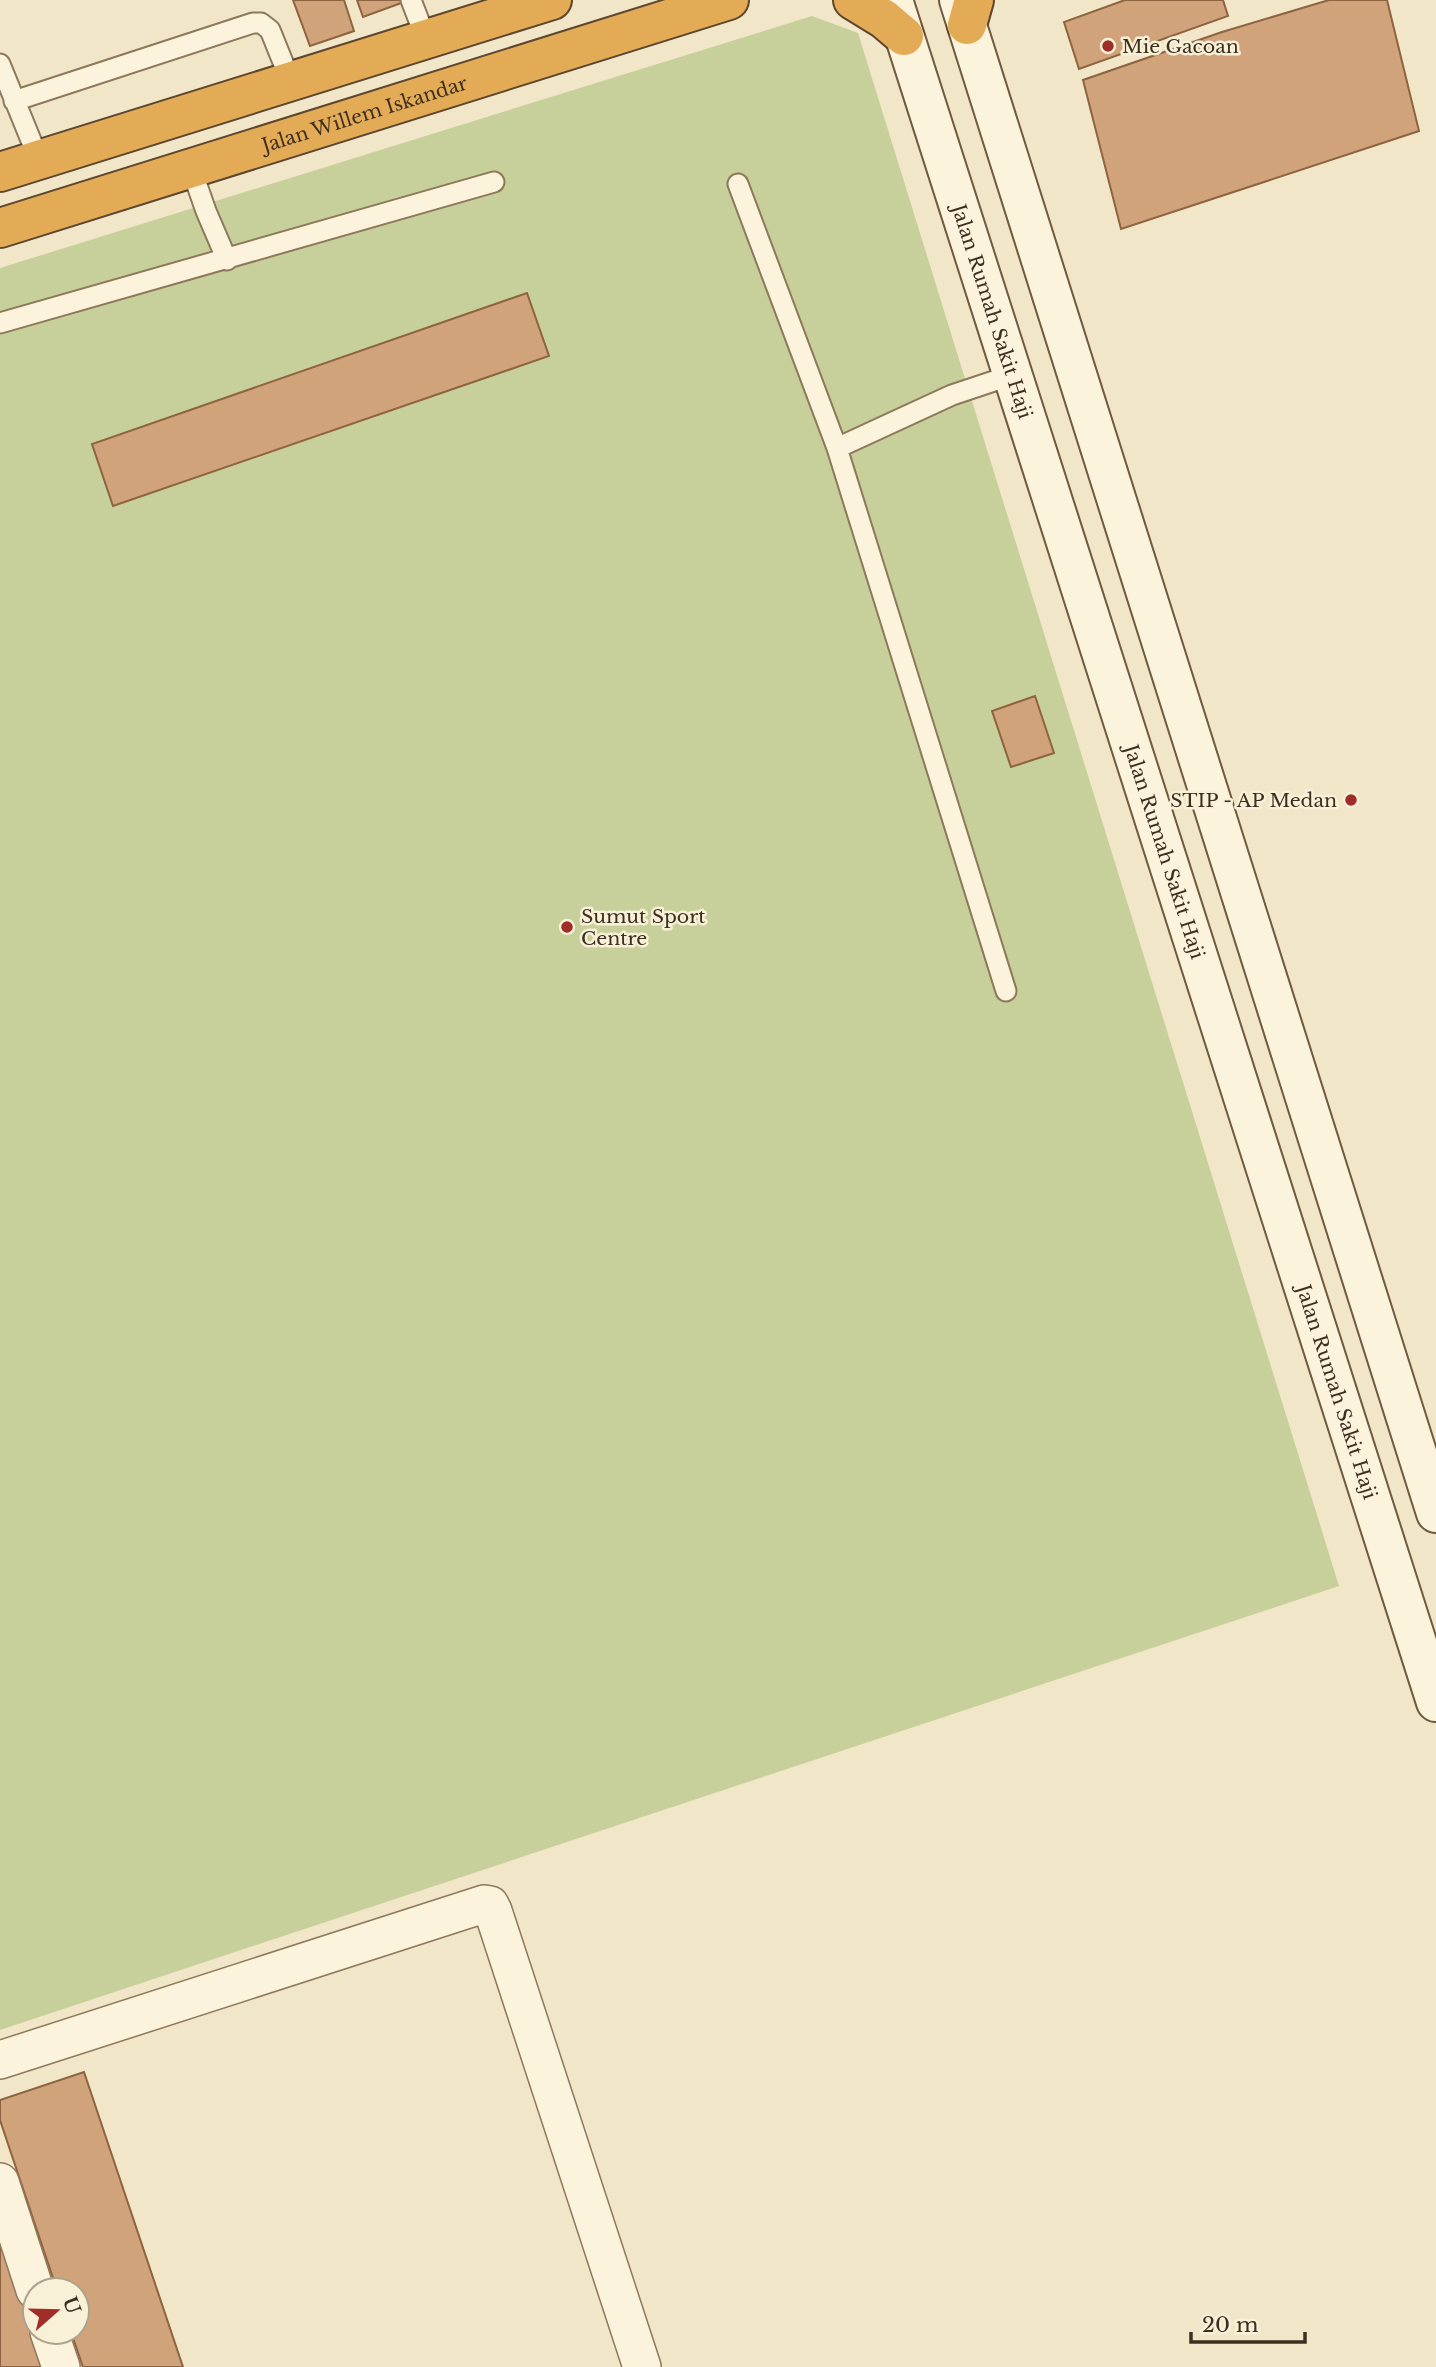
<svg xmlns="http://www.w3.org/2000/svg" width="1436" height="2367" font-family="'Libre Baskerville',serif">
  <style>
    .green { fill: #c7d09a }
    .building { fill: #d0a37b; stroke: #8e633f; stroke-width: 2 }
    .lines { fill: none; stroke-linecap: round; stroke-linejoin: round }
    .lane-casing { stroke: #8e785b; stroke-width: 23 }
    .street-casing { stroke: #8e785b; stroke-width: 40 }
    .secondary-casing { stroke: #70593e; stroke-width: 42 }
    .highway-casing { stroke: #5c462f; stroke-width: 42 }
    .lane { stroke: #fbf3db; stroke-width: 19 }
    .street { stroke: #fbf3db; stroke-width: 37 }
    .secondary { stroke: #fbf3db; stroke-width: 38 }
    .highway { stroke: #e3ab55; stroke-width: 38 }
    .poi-dot { fill: #a02d28; stroke: #f8f0d7; stroke-width: 2.5 }
    .labels { text-anchor: middle; stroke-width: 5; stroke-linejoin: round; paint-order: stroke }
    .poi-label { font-size: 19px; fill: #3d2f1f; stroke: #f8f0d7; text-anchor: start }
    .street-label { font-size: 19px; fill: #3d2f1f; stroke: #f8f0d7 }
  </style>
  <rect width="100%" height="100%" fill="#f1e6c7"/>
  <path class="green" d="M812,16L858,33L1339,1586L0,2030V268Z"/>
  <path class="building" d="M293,0H344L354,31L310,46Z
    M357,0H404V2L363,17Z
    M1125,0H1223L1228,16L1079,69L1064,22Z
    M1329,0H1387L1419,131L1121,229L1083,80L1222,32Z
    M527,293L549,356L113,506L92,444Z
    M1035,696L1054,753L1011,767L992,711Z
    M84,2072L183,2367H83L71,2332H77V2290H57L0,2120V2100Z
    M0,2223L35,2331L47,2367H0Z"/>
  <g class="lines">
    <defs>
      <path id="lane" d="M411,0L426,39
        M0,64L39,160
        M14,101L253,23H261L270,30L291,82
        M191,168L206,211L227,260
        M738,184L837,448L1006,991
        M0,323L494,182
        M837,448L952,395L1012,375"/>
      <path id="street" d="M0,2060L484,1904L490,1905L493,1911L642,2367
        M0,2182L35,2290
        M49,2332L61,2367"/>
      <g id="secondary">
        <path id="s1" d="M893,0L1436,1702"/>
        <path d="M959,0L1436,1513"/>
      </g>
      <g id="highway">
        <path d="M853,0L884,19L904,36"/>
        <path d="M967,25L974,0"/>
        <path d="M0,172L552,0"/>
        <path id="s2" d="M0,228L729,0"/>
      </g>
    </defs>
    <use href="#lane" class="lane-casing"/>
    <use href="#street" class="street-casing"/>
    <use href="#secondary" class="secondary-casing"/>
    <use href="#highway" class="highway-casing"/>
    <use href="#lane" class="lane"/>
    <use href="#street" class="street"/>
    <use href="#secondary" class="secondary"/>
    <use href="#highway" class="highway"/>
  </g>
  <g class="poi-dot">
    <circle cx="1108" cy="46" r="7"/>
    <circle cx="1351" cy="800" r="7"/>
    <circle cx="567" cy="927" r="7"/>
  </g>
  <g class="labels">
    <g class="poi-label">
      <text x="1122" y="53">Mie Gacoan</text>
      <text x="1337" y="807" text-anchor="end">STIP - AP Medan</text>
      <text x="581" y="923">Sumut Sport<tspan x="581" dy="22">Centre</tspan></text>
    </g>
    <g class="street-label">
      <text dy="7" stroke="none"><textPath href="#s2" startOffset="382">Jalan Willem Iskandar</textPath></text>
      <text dy="7" stroke="none"><textPath href="#s1" startOffset="327">Jalan Rumah Sakit Haji</textPath></text>
      <text dy="7" stroke="none"><textPath href="#s1" startOffset="894">Jalan Rumah Sakit Haji</textPath></text>
      <text dy="7" stroke="none"><textPath href="#s1" startOffset="1461">Jalan Rumah Sakit Haji</textPath></text>
    </g>
  </g>
  <g transform="translate(56 2311) rotate(70)"><circle r="33" fill="#f8f0d7" stroke="#ada38d" stroke-width="2"/>
  <path d="M0-5L12 26L0 18L-12 26Z" fill="#a02d28"/>
  <text y="-10" font-size="19" font-weight="bold" text-anchor="middle" fill="#3d2f1f">U</text>
  </g>
  <path d="M1191 2332v10h114v-10" fill="none" stroke="#3d2f1f" stroke-width="3.5"/>
  <text x="1202" y="2332" font-size="21" fill="#3d2f1f" stroke="#f8f0d7" stroke-width="5" paint-order="stroke">20 m</text>
</svg>
